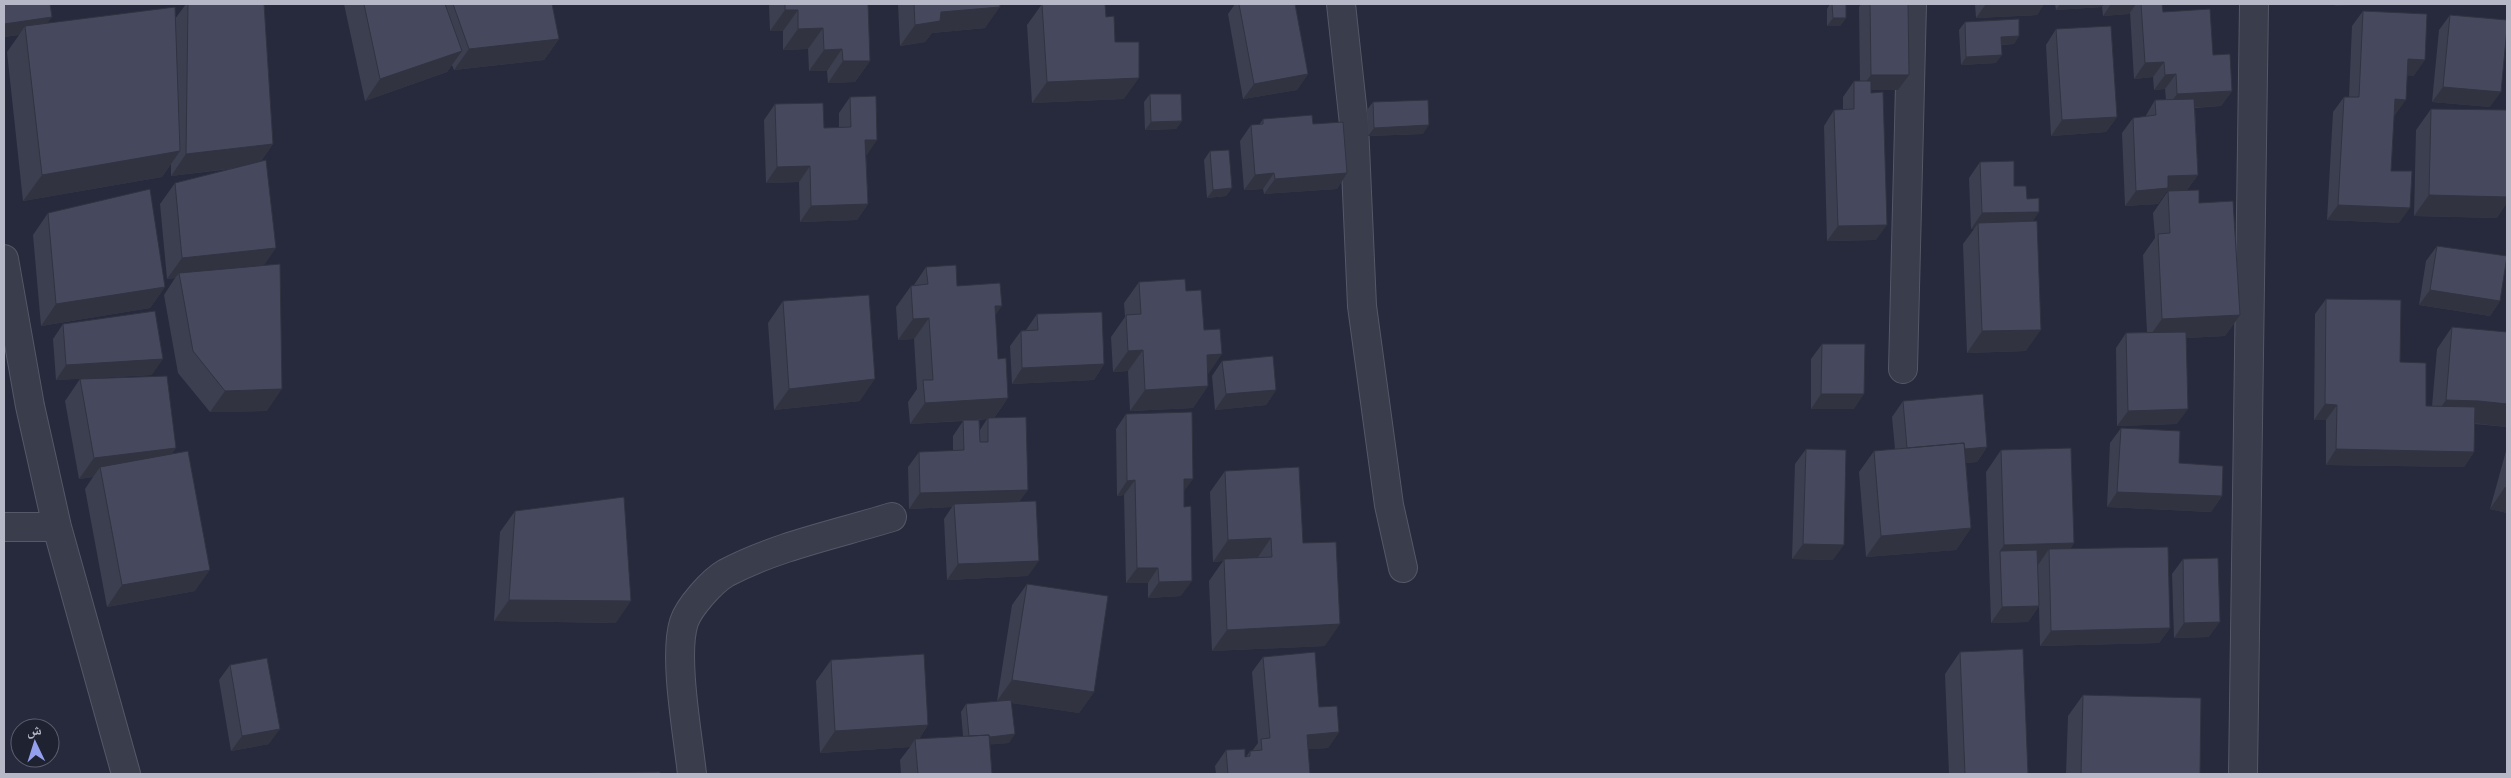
<svg xmlns="http://www.w3.org/2000/svg" width="2511" height="778" font-family="'Noto Sans','Noto Naskh Arabic',sans-serif">
  <style>
    .lines { fill: none; stroke-linecap: round; stroke-linejoin: round }
    .minor-casing { stroke: #555867; stroke-width: 30 }
    .minor { stroke: #3a3d4c; stroke-width: 28 }
    .wall { fill: #3c3f50; fill-rule: evenodd }
    .shaded-wall { fill: #313341 }
    .building { fill: #46495d; stroke: #313341 }
  </style>
  <rect width="100%" height="100%" fill="#262a3c"/>
  <g class="lines">
    <defs>
      <path id="minor" d="M1341,4L1354,124L1362,306L1389,505L1403,568
        M4,259L30,406L57,527L126,774
        M1903,369L1912,4
        M4,527H57
        M692,774C688,736 673,656 684,622C689,607 712,581 726,573C777,546 837,534 892,517
        M2243,774L2254,4"/>
    </defs>
    <use href="#minor" class="minor-casing"/>
    <use href="#minor" class="minor"/>
  </g>
  <path class="wall" d="M4,4L47,23L175,19L186,4H264L273,144L261,161L264,265L267,411L210,412L178,373L164,295L175,278L167,279L160,204L175,183L230,169L171,176V164L162,177L23,201L7,52L19,35L4,37Z
    M344,4H552L559,39L544,60L454,70L452,65L447,72L365,101Z
    M770,4H868L870,61L855,82L828,83L827,71H809L808,49L783,50V31H770L769,6Z
    M898,4H1000L985,28L932,33L925,42L900,46Z
    M1042,4L1106,17L1115,42L1124,99L1032,103L1027,25Z
    M1235,4H1295L1308,74L1297,90L1243,99L1228,14Z
    M1830,4H1846V18L1840,26H1827V9Z
    M1861,4H1908L1898,90H1871L1876,240L1827,241L1824,126L1834,110H1843V97L1854,81H1860L1859,7Z
    M1975,4H2044L2037,15L1976,18Z
    M2055,4H2162L2163,12L2213,55L2232,91L2221,106L2195,108L2198,175L2187,190L2167,191L2158,204L2125,206L2122,133L2133,118L2145,117L2155,100H2166L2165,89L2154,90L2153,77L2134,79L2130,12L2129,14L2103,16L2102,7L2056,10Z
    M2363,11L2414,76L2407,75L2395,115H2394L2391,171L2399,223L2327,220L2333,112L2344,97H2349L2352,26Z
    M2450,15L2490,107L2432,102L2439,30Z
    M1965,22L2019,36L2014,44L2001,45L1996,63L1961,65L1959,30Z
    M2056,29L2117,117L2106,132L2051,136L2046,45Z
    M1150,94L1182,121L1176,129L1145,130L1144,102Z
    M850,97L867,155H866L868,204L857,220L800,222L799,182L766,183L764,120L775,104L824,128H839V113Z
    M1373,102L1423,134L1368,136L1367,110Z
    M2431,109L2497,218L2414,216L2416,130Z
    M1263,119L1313,124L1347,173L1337,189L1264,194L1263,189L1244,190L1240,141L1251,125H1259Z
    M1210,151L1232,188L1226,196L1207,198L1204,160Z
    M1980,162L2014,186L2027,199L2033,221L2026,351L1967,353L1963,244L1974,229H1971L1969,178Z
    M2168,191L2199,203L2240,315L2225,336L2186,338L2177,424L2117,426L2116,348L2126,333L2147,332L2143,255L2155,238L2153,213Z
    M48,213L165,287L150,308L41,326L33,235Z
    M2437,246L2500,301L2490,316L2419,305L2426,261Z
    M926,267L957,286L995,315L998,359L1008,398L994,418L1020,501L1028,576L947,580L944,519L952,507L909,509L908,467L919,452L953,451V436L963,421L910,424L908,402L917,389L914,339L898,340L896,307L911,286L914,285ZM987,419L980,430L979,420Z
    M1139,282L1186,291L1204,330L1208,386L1193,408L1130,411L1128,371L1113,372L1111,337L1125,317L1124,303Z
    M2326,299L2400,362L2426,406H2432L2437,349L2452,327L2507,427L2475,424L2474,452L2464,467L2326,465V420H2314L2315,314Z
    M783,301L860,401L774,410L768,323Z
    M1037,314L1104,364L1094,380L1012,384L1010,346L1021,331L1026,330Z
    M63,324L152,375L56,380L53,339Z
    M1822,344L1854,409H1811V359Z
    M1222,361L1276,390L1266,405L1215,410L1212,376Z
    M80,379L172,454L195,591L107,607L85,489L93,477L79,479L65,401Z
    M1903,401L1987,447L1977,462L1966,463L1971,528L1956,550L1866,557L1859,472L1874,451L1895,449L1892,417Z
    M1126,414L1184,492L1181,596L1148,598V583H1126L1124,495L1117,496L1116,429Z
    M2121,428L2179,463L2222,496L2211,512L2107,507L2110,443Z
    M1806,449L1833,560L1792,559L1795,464Z
    M2507,449V513L2490,509L2506,451Z
    M2001,450L2074,543L2070,549L2170,628L2159,643L2040,646L2038,565L2039,606L2028,622L1991,623L1986,472Z
    M1225,471L1303,543L1325,646L1212,651L1209,581L1223,561L1213,562L1210,492Z
    M515,511L616,623L494,621L500,532Z
    M2183,559L2209,637L2174,638L2172,574Z
    M1027,584L1094,692L1079,713L1012,703L1009,743L990,744L992,774H901L900,760L910,747L820,753L816,681L831,660L928,725L919,739L963,736L961,712L966,704L997,701L1012,605Z
    M1960,652L2028,774H1949L1945,674Z
    M1263,657L1319,707L1339,732L1328,748L1308,749L1310,774H1216L1215,766L1226,750L1246,757L1250,751H1252L1258,743L1252,672Z
    M230,665L269,744L231,751L219,680Z
    M2083,695L2200,774H2066L2068,716Z"/>
  <path class="shaded-wall" d="M1986,4H2044L2037,15L1976,18Z
    M2060,4H2104L2102,7L2056,10Z
    M2111,4H2136L2129,14L2103,16Z
    M2336,4H2373L2335,6Z
    M1000,7L985,28L932,33L925,42L900,46L915,25L941,12Z
    M785,10H798L783,31H770Z
    M52,17L41,32L25,26L19,35L4,37V24Z
    M1833,18H1846L1840,26H1827Z
    M823,28L808,49L783,50L798,29Z
    M2019,36L2014,44L1995,45L2001,37Z
    M559,39L544,60L454,70L469,49Z
    M842,49L827,71H809L824,50Z
    M462,51L447,72L365,101L380,79Z
    M2002,55L1996,63L1961,65L1966,57Z
    M2408,59L2425,60L2414,76L2397,75Z
    M843,61H870L855,82L828,83Z
    M2164,62L2153,77L2134,79L2145,63Z
    M1308,74L1297,90L1243,99L1254,84Z
    M2176,74L2165,89L2154,90L2165,75Z
    M1871,75H1909L1898,90H1860Z
    M1139,78L1124,99L1032,103L1047,82Z
    M2443,87L2501,92L2490,107L2432,102Z
    M2232,91L2221,106L2166,109L2177,94Z
    M2395,99L2406,100L2395,115H2384Z
    M2117,117L2106,132L2051,136L2062,120Z
    M1182,121L1176,129L1145,130L1151,122Z
    M1429,125L1423,134L1368,136L1374,128Z
    M865,140H877L867,155L854,156Z
    M273,144L258,165L171,176L186,154Z
    M180,151L162,177L23,201L42,175Z
    M810,166L799,182L766,183L777,167Z
    M1274,173L1263,189L1244,190L1255,175Z
    M1347,173L1337,189L1264,194L1275,179Z
    M2198,175L2187,190L2167,191L2158,204L2125,206L2136,191L2168,176Z
    M1232,188L1226,196L1207,198L1213,190Z
    M2429,195L2507,197V203L2497,218L2414,216Z
    M868,204L857,220L800,222L811,206Z
    M2338,205L2410,208L2399,223L2327,220Z
    M2039,212L2029,227L1978,223L1974,229H1971L1982,213Z
    M1887,225L1876,240L1827,241L1838,226Z
    M276,248L261,270L179,273L175,278L167,279L182,258Z
    M165,287L150,308L41,326L56,304Z
    M2430,290L2500,301L2490,316L2419,305Z
    M995,306H1002L987,327Z
    M2240,315L2225,336L2147,340L2162,319Z
    M929,318L914,339L898,340L913,319Z
    M2041,330L2026,351L1967,353L1982,331Z
    M1143,350L1128,371L1113,372L1128,351Z
    M1222,354L1207,376V355Z
    M163,359L152,375L56,380L66,365Z
    M1104,364L1094,380L1012,384L1022,368Z
    M875,379L860,401L774,410L789,389Z
    M1208,386L1193,408L1130,411L1145,390Z
    M282,389L267,411L210,412L225,391Z
    M1276,390L1266,405L1215,410L1226,394Z
    M1821,394H1864L1854,409H1811Z
    M1008,398L993,419L988,418L987,419L910,424L925,403Z
    M2446,400L2479,401L2507,404V427L2464,422H2431Z
    M2325,404L2337,405L2326,420H2314Z
    M2188,409L2177,424L2117,426L2128,411Z
    M1987,447L1977,462L1897,469L1908,454Z
    M176,448L162,469L100,467L93,477L79,479L94,458Z
    M2336,449L2474,452L2464,467L2326,465Z
    M1184,479H1193L1182,494Z
    M1135,480L1124,495L1117,496L1127,481Z
    M2505,487L2507,488V513L2490,509Z
    M1028,490L1017,505L954,504L952,507L909,509L920,493Z
    M2117,492L2222,496L2211,512L2107,507Z
    M1971,528L1956,550L1866,557L1881,536Z
    M1271,538L1256,560L1224,559L1223,561L1213,562L1228,540Z
    M2074,543L2059,564L2049,549L2038,565L2000,566V551L2004,545Z
    M1803,544L1844,545L1833,560L1792,559Z
    M1039,561L1028,576L947,580L958,564Z
    M1137,568H1158L1148,583H1126Z
    M210,570L195,591L107,607L122,585Z
    M1192,581L1181,596L1148,598L1159,582Z
    M509,600L631,601L616,623L494,621Z
    M2039,606L2028,622L1991,623L2002,607Z
    M2220,622L2209,637L2174,638L2184,623Z
    M1340,624L1325,646L1212,651L1227,630Z
    M2170,628L2159,643L2040,646L2051,631Z
    M1012,680L1094,692L1079,713L997,701Z
    M928,725L916,743L915,739L910,747L820,753L835,731Z
    M280,729L269,744L231,751L242,736Z
    M1339,732L1328,748L1296,750L1307,735Z
    M1015,734L1009,743L964,747L969,739Z"/>
  <path class="building" d="M4,4H50L52,17L4,24Z
    M188,4H264L273,144L186,154Z
    M364,4H445L462,51L380,79Z
    M453,4H552L559,39L469,49Z
    M785,4H868L870,61H843L842,49L824,50L823,28L798,29V10H785Z
    M914,4H1000V7L941,12L940,21L915,25Z
    M1042,4H1105L1106,17L1114,16L1115,42H1139V78L1047,82Z
    M1239,4H1295L1308,74L1254,84Z
    M1832,4H1846V18H1833Z
    M1870,4H1908L1909,75H1871Z
    M2141,4H2162L2163,12L2210,9L2213,55L2230,54L2232,91L2177,94L2176,74L2165,75L2164,62L2145,63Z
    M175,7L180,151L42,175L25,26Z
    M2363,11L2427,14L2425,60L2408,59L2406,100L2395,99L2391,171H2412L2410,208L2338,205L2344,97H2359Z
    M2450,15L2507,20V28L2501,92L2443,87Z
    M2019,19V36L2001,37L2002,55L1966,57L1965,22Z
    M2111,26L2117,117L2062,120L2056,29Z
    M1854,81H1871V93L1883,92L1887,225L1838,226L1834,110L1854,109Z
    M1150,94H1181L1182,121L1151,122Z
    M876,96L877,140H865L868,204L811,206L810,166L777,167L775,104L823,103L824,128L851,127L850,97Z
    M2194,99L2198,175L2168,176V188L2136,191L2133,118L2156,115L2155,100Z
    M1428,100L1429,125L1374,128L1373,102Z
    M2431,109L2507,110V197L2429,195Z
    M1312,115L1313,124L1343,122L1347,173L1275,179L1274,173L1255,175L1251,125L1263,124V119Z
    M1229,150L1232,188L1213,190L1210,151Z
    M266,160L276,248L182,258L175,183Z
    M2014,161V186H2026L2027,199L2039,198V212L1982,213L1980,162Z
    M150,189L165,287L56,304L48,213Z
    M2199,190V203L2233,201L2240,315L2162,319L2158,234L2170,233L2168,191Z
    M2037,221L2041,330L1982,331L1978,223Z
    M2437,246L2507,256L2500,301L2430,290Z
    M280,264L282,389L225,391L193,351L179,273Z
    M956,265L957,286L1000,283L1002,306H995L998,359L1006,358L1008,398L925,403L923,380H933L929,318L913,319L911,286L928,284L926,267Z
    M1185,279L1186,291L1201,290L1204,330L1220,329L1222,354L1207,355L1208,386L1145,390L1143,350L1128,351L1126,315L1141,314L1139,282Z
    M869,295L875,379L789,389L783,301Z
    M2326,299L2401,300L2400,362L2426,363V406L2475,407L2474,452L2336,449L2337,405L2325,404Z
    M155,311L163,359L66,365L63,324Z
    M1102,312L1104,364L1022,368L1021,331L1038,330L1037,314Z
    M2452,327L2507,332V404L2479,401L2446,400Z
    M2186,332L2188,409L2128,411L2126,333Z
    M1822,344H1865L1864,394H1821Z
    M1273,356L1276,390L1226,394L1222,361Z
    M167,376L176,448L94,458L80,379Z
    M1983,394L1987,447L1965,449L1964,443L1907,448L1903,401Z
    M1192,412L1193,479H1184V507L1191,506L1192,581L1159,582L1158,568H1137L1135,480L1127,481L1126,414Z
    M1026,417L1028,490L920,493L919,452L964,450L963,420H979L980,442H988V418Z
    M2121,428L2180,431L2179,463L2223,466L2222,496L2117,492Z
    M1964,443L1971,528L1881,536L1874,451Z
    M2071,448L2074,543L2004,545L2001,450Z
    M1806,449L1846,450L1844,545L1803,544Z
    M188,451L210,570L122,585L100,467Z
    M1299,467L1303,543L1336,542L1340,624L1227,630L1224,559L1272,557L1271,538L1228,540L1225,471Z
    M624,497L631,601L509,600L515,511Z
    M1036,501L1039,561L958,564L954,504Z
    M2168,547L2170,628L2051,631L2049,549Z
    M2037,550L2039,606L2002,607L2000,551Z
    M2218,558L2220,622L2184,623L2183,559Z
    M1027,584L1108,596L1094,692L1012,680Z
    M2023,649L2028,774H1965L1960,652Z
    M1315,652L1319,707L1337,706L1339,732L1307,735L1310,774H1228L1226,750L1245,749V757L1250,756V751L1262,750L1261,739L1270,738L1263,657Z
    M924,654L928,725L835,731L831,660Z
    M267,658L280,729L242,736L230,665Z
    M2083,695L2201,698L2200,774H2081Z
    M1011,700L1015,734L990,737L989,735L969,736L966,704Z
    M989,735L992,774H918L915,739Z
    M660,772V774H591V773Z"/>
  <rect width="2511" height="778" fill="none" stroke="#b6b8c7" stroke-width="10"/>
  <g transform="translate(35 743) rotate(356)"><circle r="24" fill="#1f2231" stroke="#5b5e6d"/>
  <path d="M0-4L9 19L0 12L-9 19Z" fill="#94a0ee"/>
  <text y="-8" font-size="14" font-weight="bold" text-anchor="middle" fill="#b6b8c7">ش</text>
  </g>
</svg>
